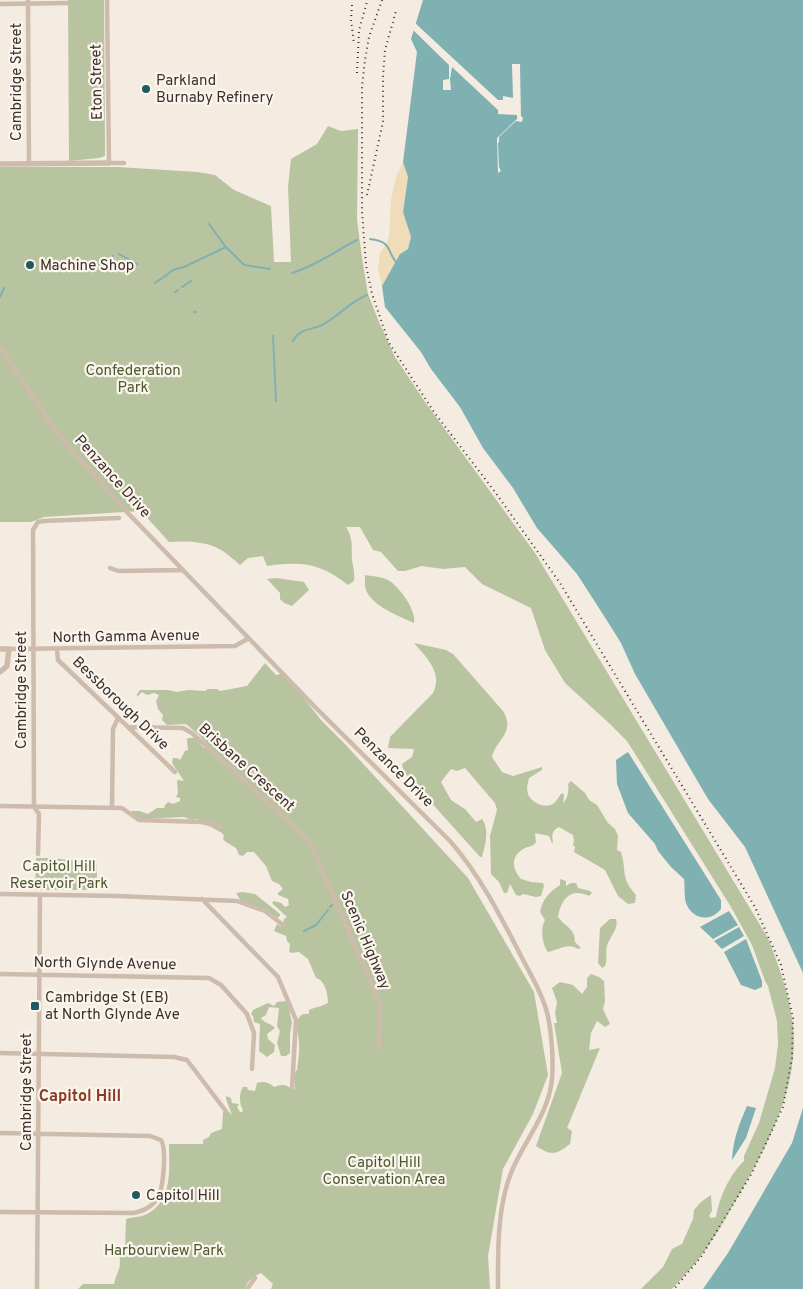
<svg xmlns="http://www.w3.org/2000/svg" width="803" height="1289" font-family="Overpass,sans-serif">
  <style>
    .green { fill: #b8c4a0 }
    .sand { fill: #efdcb8 }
    .water { fill: #7fb0b2 }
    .pier { fill: #f4ebe1 }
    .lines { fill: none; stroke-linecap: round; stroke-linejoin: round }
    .stream { stroke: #7fb0b2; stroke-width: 2 }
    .minor { stroke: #cdbbac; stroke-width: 4.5 }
    .tertiary { stroke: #cdbbac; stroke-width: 5.5 }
    .rail { stroke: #3b302b; stroke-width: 2; stroke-dasharray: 1 4; stroke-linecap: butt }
    .poi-dot { fill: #1f5a5e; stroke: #fbf5ee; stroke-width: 2 }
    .labels { text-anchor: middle; stroke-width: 4.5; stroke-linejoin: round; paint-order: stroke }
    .poi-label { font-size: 15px; fill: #3b302b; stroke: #fbf5ee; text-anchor: start }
    .street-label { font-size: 15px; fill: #3b302b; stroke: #fbf5ee }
    .park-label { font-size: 15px; fill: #4a5a2e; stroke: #fbf5ee }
    .neighbourhood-label { font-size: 16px; font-weight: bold; fill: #8c3b22; stroke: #fbf5ee }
  </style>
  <rect width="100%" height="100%" fill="#f4ebe1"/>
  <path class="green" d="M68,0H104L105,145V156L99,158L69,161Z
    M328,126L341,131L358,129L357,220L362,258L368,294L379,322L395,357L425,402L535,553L768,938C779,967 789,993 793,1025C799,1085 770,1140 742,1190C730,1210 718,1233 704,1252C695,1265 683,1277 672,1289H641L663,1267L672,1249L682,1244L693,1219L694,1210L701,1202L711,1195L712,1211L709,1216L711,1218L716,1217C719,1198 730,1174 744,1161V1156L759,1123L775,1068L778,1044L777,1021L768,986L765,981L752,945L731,907L627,741L610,724L565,683L545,650L531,608L482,584L465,567L443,569L422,566L405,571H398L381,552L373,550L360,527H346C354,540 351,546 352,560C353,567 355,573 354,581L348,585C320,563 302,561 267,566L263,556L248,558L240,565C234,560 228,554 221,550C207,541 185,541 169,542L141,511L44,517L31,522H0V167H118L197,172L215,175L234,190L271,206L274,262H291L288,187L291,159L317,144Z
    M365,575C372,576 382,577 388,580C399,586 417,611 414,623C399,616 377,608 368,594C364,588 365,581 365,575Z
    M276,578L304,582L309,590L292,606L284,603L280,599V593L267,579Z
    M414,643L446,650L453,654L503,711C516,733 496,739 492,757L502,772L513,776L542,767V770L529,778C528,783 526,788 528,794C531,802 543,808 551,805C557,802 558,797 562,793L564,795L563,803C568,798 569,791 568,784L571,781L585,793L589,800L597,805L608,823L615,829L618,836L617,850L621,852C627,871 620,877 636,895L635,903L628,904L618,896L605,870L574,852L575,847L573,845L574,840L573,835L559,827C551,831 552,836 553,843H552L549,836L535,833L536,842C533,847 530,846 525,848C511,855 511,868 521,879L531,882L543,883L544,886L541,896L536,897L523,894L520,896L516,895L510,884L507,893H504L499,882L491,874L490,836L497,810L495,803L465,768L457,771L451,769L441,782L451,800L465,809L476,822L482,819C490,830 485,845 482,857H480L404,772L402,764L412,757L414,749L388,748L390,737L433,693C443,673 427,658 414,643Z
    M265,663L276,675L281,674L296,688L321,720L345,744L468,878L534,992L548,1075L533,1114L503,1169L488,1256L490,1289H271L273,1284L261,1273C254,1276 247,1281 245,1289H78L83,1284H114C117,1270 122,1270 119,1254L125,1250L126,1219C133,1217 143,1217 149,1213C173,1199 169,1169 169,1144H203V1140L209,1137L211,1133L222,1129L223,1112L227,1110L232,1115L226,1099V1096L231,1098L232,1103L239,1104L237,1107L240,1112H242L243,1110C239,1104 239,1092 243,1087H247L248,1090L255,1091L257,1083C263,1081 269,1082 274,1087C283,1084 286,1084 293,1090L295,1089L294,1074L297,1070C298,1061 300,1051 299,1042C298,1032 292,1012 309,1014V1010C315,1007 321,1007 328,1003C328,994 325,980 316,978L308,959L299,952L291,953L289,951L290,944L287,941L286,936L274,931L277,924L282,927L284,919L287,917L272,903L274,901L281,903L285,907L289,905L288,899L278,895V893L283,889L279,884L272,881L266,866L254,852H247L243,856L239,855L236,848L226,842L223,839L224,836L222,833L197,819L191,820L184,817L140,819L131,813L132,811H139L148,814L157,808H164L165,805L168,802L173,804L180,801V798L176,797L178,793L177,781L178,780L184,781L172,763L173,758H177L180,760L185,751L188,750L187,740L188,738H195L204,748L207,744L200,736L186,724L167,725L162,720L163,715L158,709L156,701L159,695L154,693L147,695L142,692L137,697V694L140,690H168L177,692L188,690L205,691L208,689H217L220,691L247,686Z
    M36,858H51L97,863V890H35Z
    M560,879L566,881V886L571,883H576L578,888L590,891L592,893L589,896C570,887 561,900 558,917C565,927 575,928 575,942L581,948L578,949C568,942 558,950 548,952C542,944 540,929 545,920L540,912C543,899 548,893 560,885Z
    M242,892L255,894L280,914V916L277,918L241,901L236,893Z
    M610,919H616C619,929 610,936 607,946C605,953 608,959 605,966L602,968L598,963L600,928Z
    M591,974L599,977L604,981L605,1001L603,1009L610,1024L605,1027L597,1021L591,1033L589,1050L600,1048L567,1128L572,1131L570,1144C555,1155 552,1156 536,1146L562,1073L554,1023H557L555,1013L557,1002L552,988L560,982L573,985L582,994L587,987V978Z
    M286,1001L288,1003L292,1023L290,1034V1053L286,1056H281L277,1043L280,1031L277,1026L279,1008L269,1007L266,1015L261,1018C265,1024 271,1023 275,1028L267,1034L268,1039L275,1045L274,1052L267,1057L259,1051L260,1024L254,1022L253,1016L251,1014L253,1010L268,1003L274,1006L277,1002Z"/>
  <path class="sand" d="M403,162L408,176L403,212L411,237L408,249L400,254L382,286L378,270L380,253L387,243L389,236L391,200L396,177Z"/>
  <path class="water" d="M423,0H803V973L745,847L708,799L635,674L621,643L606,619L577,574L537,528L513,488L483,448L460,407L431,369L421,352L385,307L382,286L400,254L408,249L411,237L403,212L408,177L403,162L417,52L411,39Z
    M628,752L721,900V909C710,923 692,919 686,903C684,896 685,886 684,879L671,867L658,851L655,844L628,813L617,784L616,760Z
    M729,911L738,925L713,939L700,927Z
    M739,927L744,936L722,949L714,941Z
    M746,939L762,981V987L755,990L741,985L724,952Z
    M747,1106L756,1108L746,1138L732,1160C733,1140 739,1124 747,1106Z
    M803,1108V1289H703L728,1253L792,1143Z"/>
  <path class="pier" d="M414,22L498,100H503V96L513,98L512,64H520L521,116L523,118L522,122L516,121L499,137V142L498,143L499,167L501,171L498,173L497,138L517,119V115L498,114V110L452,67L450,79L451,90H443V80L449,79V65L412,29Z"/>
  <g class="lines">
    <path class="stream" d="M209,224L225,246
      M370,239C393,242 386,250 396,262
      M119,254L137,264
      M112,256H113
      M292,273C316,266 335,251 357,240
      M164,277L173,270L184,267L226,247L244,265L270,269
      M155,283L162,278
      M182,287L191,281
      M175,292L178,290
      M0,297L4,288
      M194,312H196
      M273,336L276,401
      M293,341C299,329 309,330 320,326C337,318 349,302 367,295
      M330,907L332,905
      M304,931L316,925L328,910"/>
    <path class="minor" d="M28,0L29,164
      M107,0L109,163H124
      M0,4L68,3
      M0,347L57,433L124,509L315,707L450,841C479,874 500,915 520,954C529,972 540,989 546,1009C552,1029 555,1071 550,1091C543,1121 522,1145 511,1173C497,1208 498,1251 498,1289
      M110,568L118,571L183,570
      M9,649L235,646L249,638
      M57,650L58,660L175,772
      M128,727L183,728L192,733L302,834L311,845L380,1003L379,1048
      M0,806L122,808L139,820L202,822L221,827
      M112,808L113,729L118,718
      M38,854L39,814L34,807L33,530L38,522L43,521L119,518
      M0,894L118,896L237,901L265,911L283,925
      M202,899L278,977L296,1020L292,1088
      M0,974L209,978L221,985L247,1014L254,1033L252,1069
      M0,1053L174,1057L187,1060L225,1110
      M0,1133L150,1136L161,1140C165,1147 164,1155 164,1163C163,1187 162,1207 134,1213L0,1212
      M37,1289L40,895
      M247,1289L255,1278"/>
    <path class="tertiary" d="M0,164L109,163
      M0,649H9L7,666L0,672"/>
    <path class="rail" d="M382,0L369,37L365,60L362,87V211L366,265L372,294L389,343L434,412L495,492L560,583L755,907L781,965L793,1018L792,1058L783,1107L752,1173L701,1257L674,1289
      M352,5L351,20L354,44
      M357,73L359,30L367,2
      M367,195L383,122V76L385,50L396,11"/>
  </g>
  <g class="poi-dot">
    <circle cx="146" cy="89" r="5"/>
    <circle cx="30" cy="265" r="5"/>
    <rect x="30" y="1001" width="10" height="10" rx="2.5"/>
    <circle cx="136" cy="1195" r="5"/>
  </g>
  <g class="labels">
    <g class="poi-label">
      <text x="156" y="85">Parkland<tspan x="156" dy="17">Burnaby Refinery</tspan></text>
      <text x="40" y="270">Machine Shop</text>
      <text x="45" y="1002">Cambridge St (EB)<tspan x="45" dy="17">at North Glynde Ave</tspan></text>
      <text x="146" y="1200">Capitol Hill</text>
    </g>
    <g class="street-label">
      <text transform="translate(16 82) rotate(-90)" y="5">Cambridge Street</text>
      <text transform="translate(96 82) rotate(-91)" y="5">Eton Street</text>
      <text transform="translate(113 476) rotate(48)" y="5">Penzance Drive</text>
      <text transform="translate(126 636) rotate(-1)" y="5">North Gamma Avenue</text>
      <text transform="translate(21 690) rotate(-90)" y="5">Cambridge Street</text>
      <text transform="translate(121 703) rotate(44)" y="5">Bessborough Drive</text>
      <text transform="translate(247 767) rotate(42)" y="5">Brisbane Crescent</text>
      <text transform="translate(394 767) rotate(45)" y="5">Penzance Drive</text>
      <text transform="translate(366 940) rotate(67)" y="5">Scenic Highway</text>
      <text transform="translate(105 963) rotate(1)" y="5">North Glynde Avenue</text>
      <text transform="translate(26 1092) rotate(-90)" y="5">Cambridge Street</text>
    </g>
    <g class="park-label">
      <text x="133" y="375">Confederation<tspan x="133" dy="17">Park</tspan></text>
      <text x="59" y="871">Capitol Hill<tspan x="59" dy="17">Reservoir Park</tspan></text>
      <text x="384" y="1167">Capitol Hill<tspan x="384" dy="17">Conservation Area</tspan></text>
      <text x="164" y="1255">Harbourview Park</text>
    </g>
    <g class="neighbourhood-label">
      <text x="80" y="1101">Capitol Hill</text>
    </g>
  </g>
</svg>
